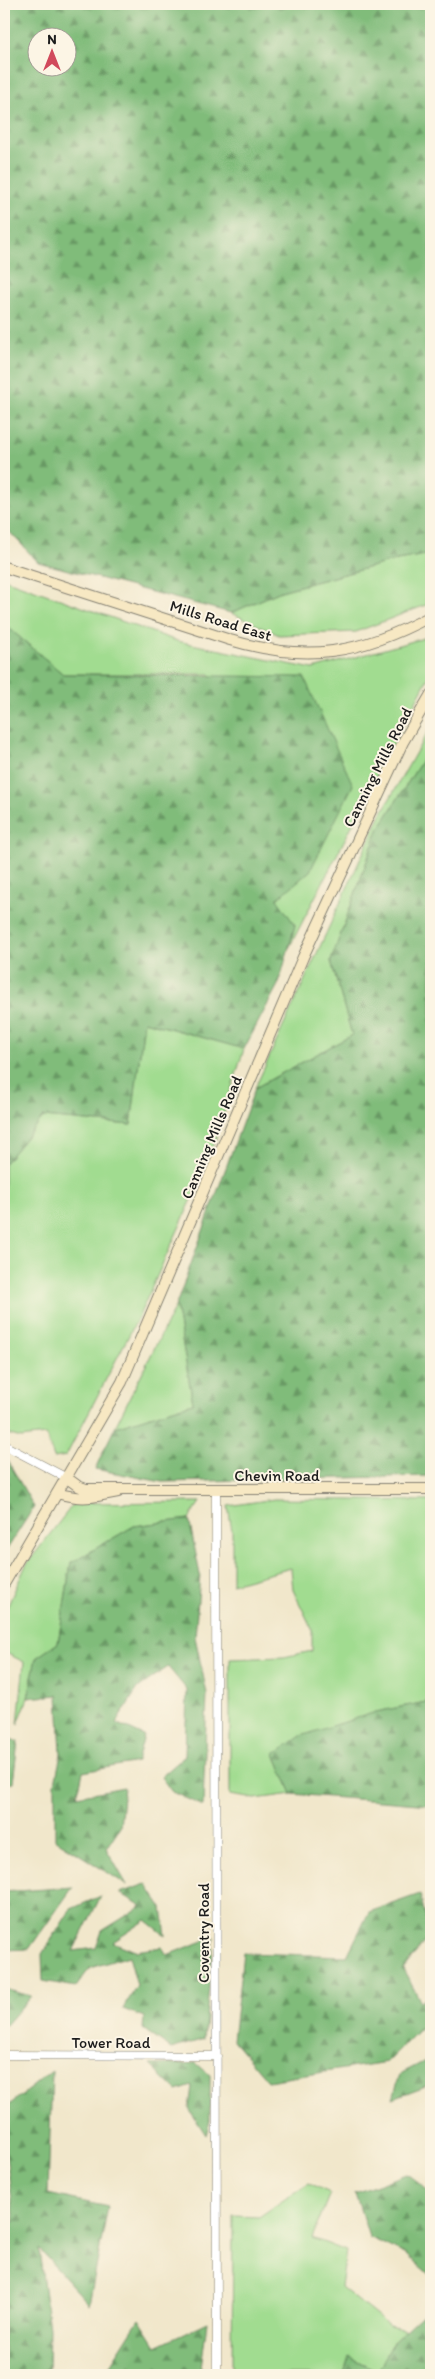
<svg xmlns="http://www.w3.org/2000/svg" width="435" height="2379" font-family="Itim,sans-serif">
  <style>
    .grass { fill: #a1dc90; stroke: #5e7c56 }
    .forest { fill: url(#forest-firs); stroke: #4e6c4b; fill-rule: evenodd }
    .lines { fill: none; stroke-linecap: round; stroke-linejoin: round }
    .minor-casing { stroke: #868274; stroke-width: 9 }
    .secondary-casing { stroke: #868274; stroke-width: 12 }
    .minor { stroke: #fff; stroke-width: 8 }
    .secondary { stroke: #f7e8c3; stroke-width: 10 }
    .labels { text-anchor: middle; stroke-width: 4; stroke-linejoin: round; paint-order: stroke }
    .street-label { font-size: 16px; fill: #1c1c1c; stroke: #fcf5e5 }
  </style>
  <defs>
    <pattern id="forest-firs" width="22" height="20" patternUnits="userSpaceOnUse" patternTransform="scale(1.25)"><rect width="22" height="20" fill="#80bc7a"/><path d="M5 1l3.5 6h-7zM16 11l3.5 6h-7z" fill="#689863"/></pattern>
  </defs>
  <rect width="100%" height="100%" fill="#fcf5e5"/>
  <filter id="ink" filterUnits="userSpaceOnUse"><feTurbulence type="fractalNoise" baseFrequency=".02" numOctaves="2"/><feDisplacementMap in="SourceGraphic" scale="10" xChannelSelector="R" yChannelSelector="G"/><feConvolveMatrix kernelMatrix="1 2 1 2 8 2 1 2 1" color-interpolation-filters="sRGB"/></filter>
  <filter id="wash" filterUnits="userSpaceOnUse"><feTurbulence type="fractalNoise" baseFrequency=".0096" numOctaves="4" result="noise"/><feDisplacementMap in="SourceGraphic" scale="20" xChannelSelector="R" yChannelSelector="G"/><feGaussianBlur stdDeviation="1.12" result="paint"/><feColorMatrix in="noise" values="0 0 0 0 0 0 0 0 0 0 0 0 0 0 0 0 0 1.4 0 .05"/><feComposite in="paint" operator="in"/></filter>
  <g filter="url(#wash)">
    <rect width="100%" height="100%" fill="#f1e7cb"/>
    <path class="grass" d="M431,554V603L356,632L279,635L231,613L281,591L397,560Z
      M4,579L177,641L313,669L431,636V672L289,948L295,925L276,899L310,870L210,674H63L4,624Z
      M431,726V746L378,830L331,961L352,1035L255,1088L381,814Z
      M144,1021L244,1049L208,1164L139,1316L66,1456L54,1458L46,1435L21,1438L4,1433V1164L43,1117L131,1125Z
      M176,1305L193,1403L115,1427Z
      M274,1499L431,1501V1701L376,1712L275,1754L292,1794L255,1799L230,1795V1659L284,1657L312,1651V1629L293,1590L291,1568L232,1584V1531L228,1506Z
      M200,1502L189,1519L134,1526L71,1563L58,1643L36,1658L28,1698L18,1724L24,1662L4,1652V1614L26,1565L74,1503Z
      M308,2183L330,2193L312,2238L346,2251L341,2287L389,2326L407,2330L394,2341L378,2371L349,2357L343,2375H232L233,2216L259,2217Z"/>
    <path class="forest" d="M4,4H431V554L397,560L281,591L231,613L38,562L4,526ZM38,38H68V68H38Z
      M4,624L63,674L304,677L353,785L310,871L277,899L295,925L279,983L244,1049L144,1021L131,1125L43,1117L4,1164Z
      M431,746V1476L162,1482L95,1469L115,1427L193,1403L176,1305L255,1088L352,1035L331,961L378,830Z
      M4,1454L34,1507L4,1554Z
      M189,1519L200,1575L195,1637L207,1694L203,1806L172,1792L161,1777L185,1756L187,1690L168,1667L138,1688L116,1723L144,1736L137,1762L83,1772L77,1796L124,1787L120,1827L106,1848L127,1885L55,1839V1783L61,1754L58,1695L28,1698L36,1658L58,1643L71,1563L134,1526Z
      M431,1701V1805L292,1794L275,1754L301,1736L376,1712Z
      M4,1736L18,1742L13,1782L4,1784Z
      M146,1884L162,1908L166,1936L146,1920L113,1942L135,1951L162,1947L167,1955L214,1937L204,2039L171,2049L143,2029L144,2017L123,2009L137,1986L129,1956L90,1968L76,1987L43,1981L42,1954L71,1909L101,1896L73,1951L96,1948L102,1931L142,1906L120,1893Z
      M73,1887L29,1949L4,1950V1892Z
      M420,1894L430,1935L403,1969L421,2002L431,1994L429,1959L431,1958V2023L424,2025L387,2062L268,2081L233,2040L243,1953L347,1956L369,1912Z
      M4,1989L31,1996L6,2025H4Z
      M431,2058V2084L393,2098L400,2074Z
      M196,2063L210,2075V2121L206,2135L189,2109L192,2086L177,2091L150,2065Z
      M52,2071L48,2194L108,2207L89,2304L39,2249L49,2328L48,2375H4V2222H15L5,2148L9,2105Z
      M407,2174L431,2193V2276L407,2255L369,2237L355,2193Z
      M431,2291V2361L423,2375H343L349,2357L378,2371L394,2341L428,2310Z
      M139,2319L156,2346L207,2322L200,2375H82L109,2366Z"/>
  </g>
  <g filter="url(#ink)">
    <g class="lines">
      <defs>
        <path id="minor" d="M4,1445L67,1478
          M216,1490L217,2375
          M4,2055L217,2056"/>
        <path id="secondary" d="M4,567L230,640C307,663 360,654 431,616
          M67,1478L78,1486L86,1489H431
          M57,1493C85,1501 91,1497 118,1492
          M4,1584L122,1382L303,957L403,742L431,694"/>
      </defs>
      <use href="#minor" class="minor-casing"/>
      <use href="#secondary" class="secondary-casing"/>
      <use href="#minor" class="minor"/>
      <use href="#secondary" class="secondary"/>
    </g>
  </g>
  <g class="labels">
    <g class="street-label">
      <text transform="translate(221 620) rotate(17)" y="6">Mills Road East</text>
      <text transform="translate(377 767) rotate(-63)" y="6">Canning Mills Road</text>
      <text transform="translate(211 1137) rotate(-67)" y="6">Canning Mills Road</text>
      <text x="277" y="1481">Chevin Road</text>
      <text transform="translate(203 1933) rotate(-90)" y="6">Coventry Road</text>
      <text x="111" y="2048">Tower Road</text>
    </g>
  </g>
  <rect width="435" height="2379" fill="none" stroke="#fcf5e5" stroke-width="20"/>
  <g transform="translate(52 52)"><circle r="24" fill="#fcf5e5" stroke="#a29e95"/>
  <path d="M0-4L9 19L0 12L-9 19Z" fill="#d1495b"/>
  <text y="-8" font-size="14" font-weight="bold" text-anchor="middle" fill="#1c1c1c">N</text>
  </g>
</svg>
